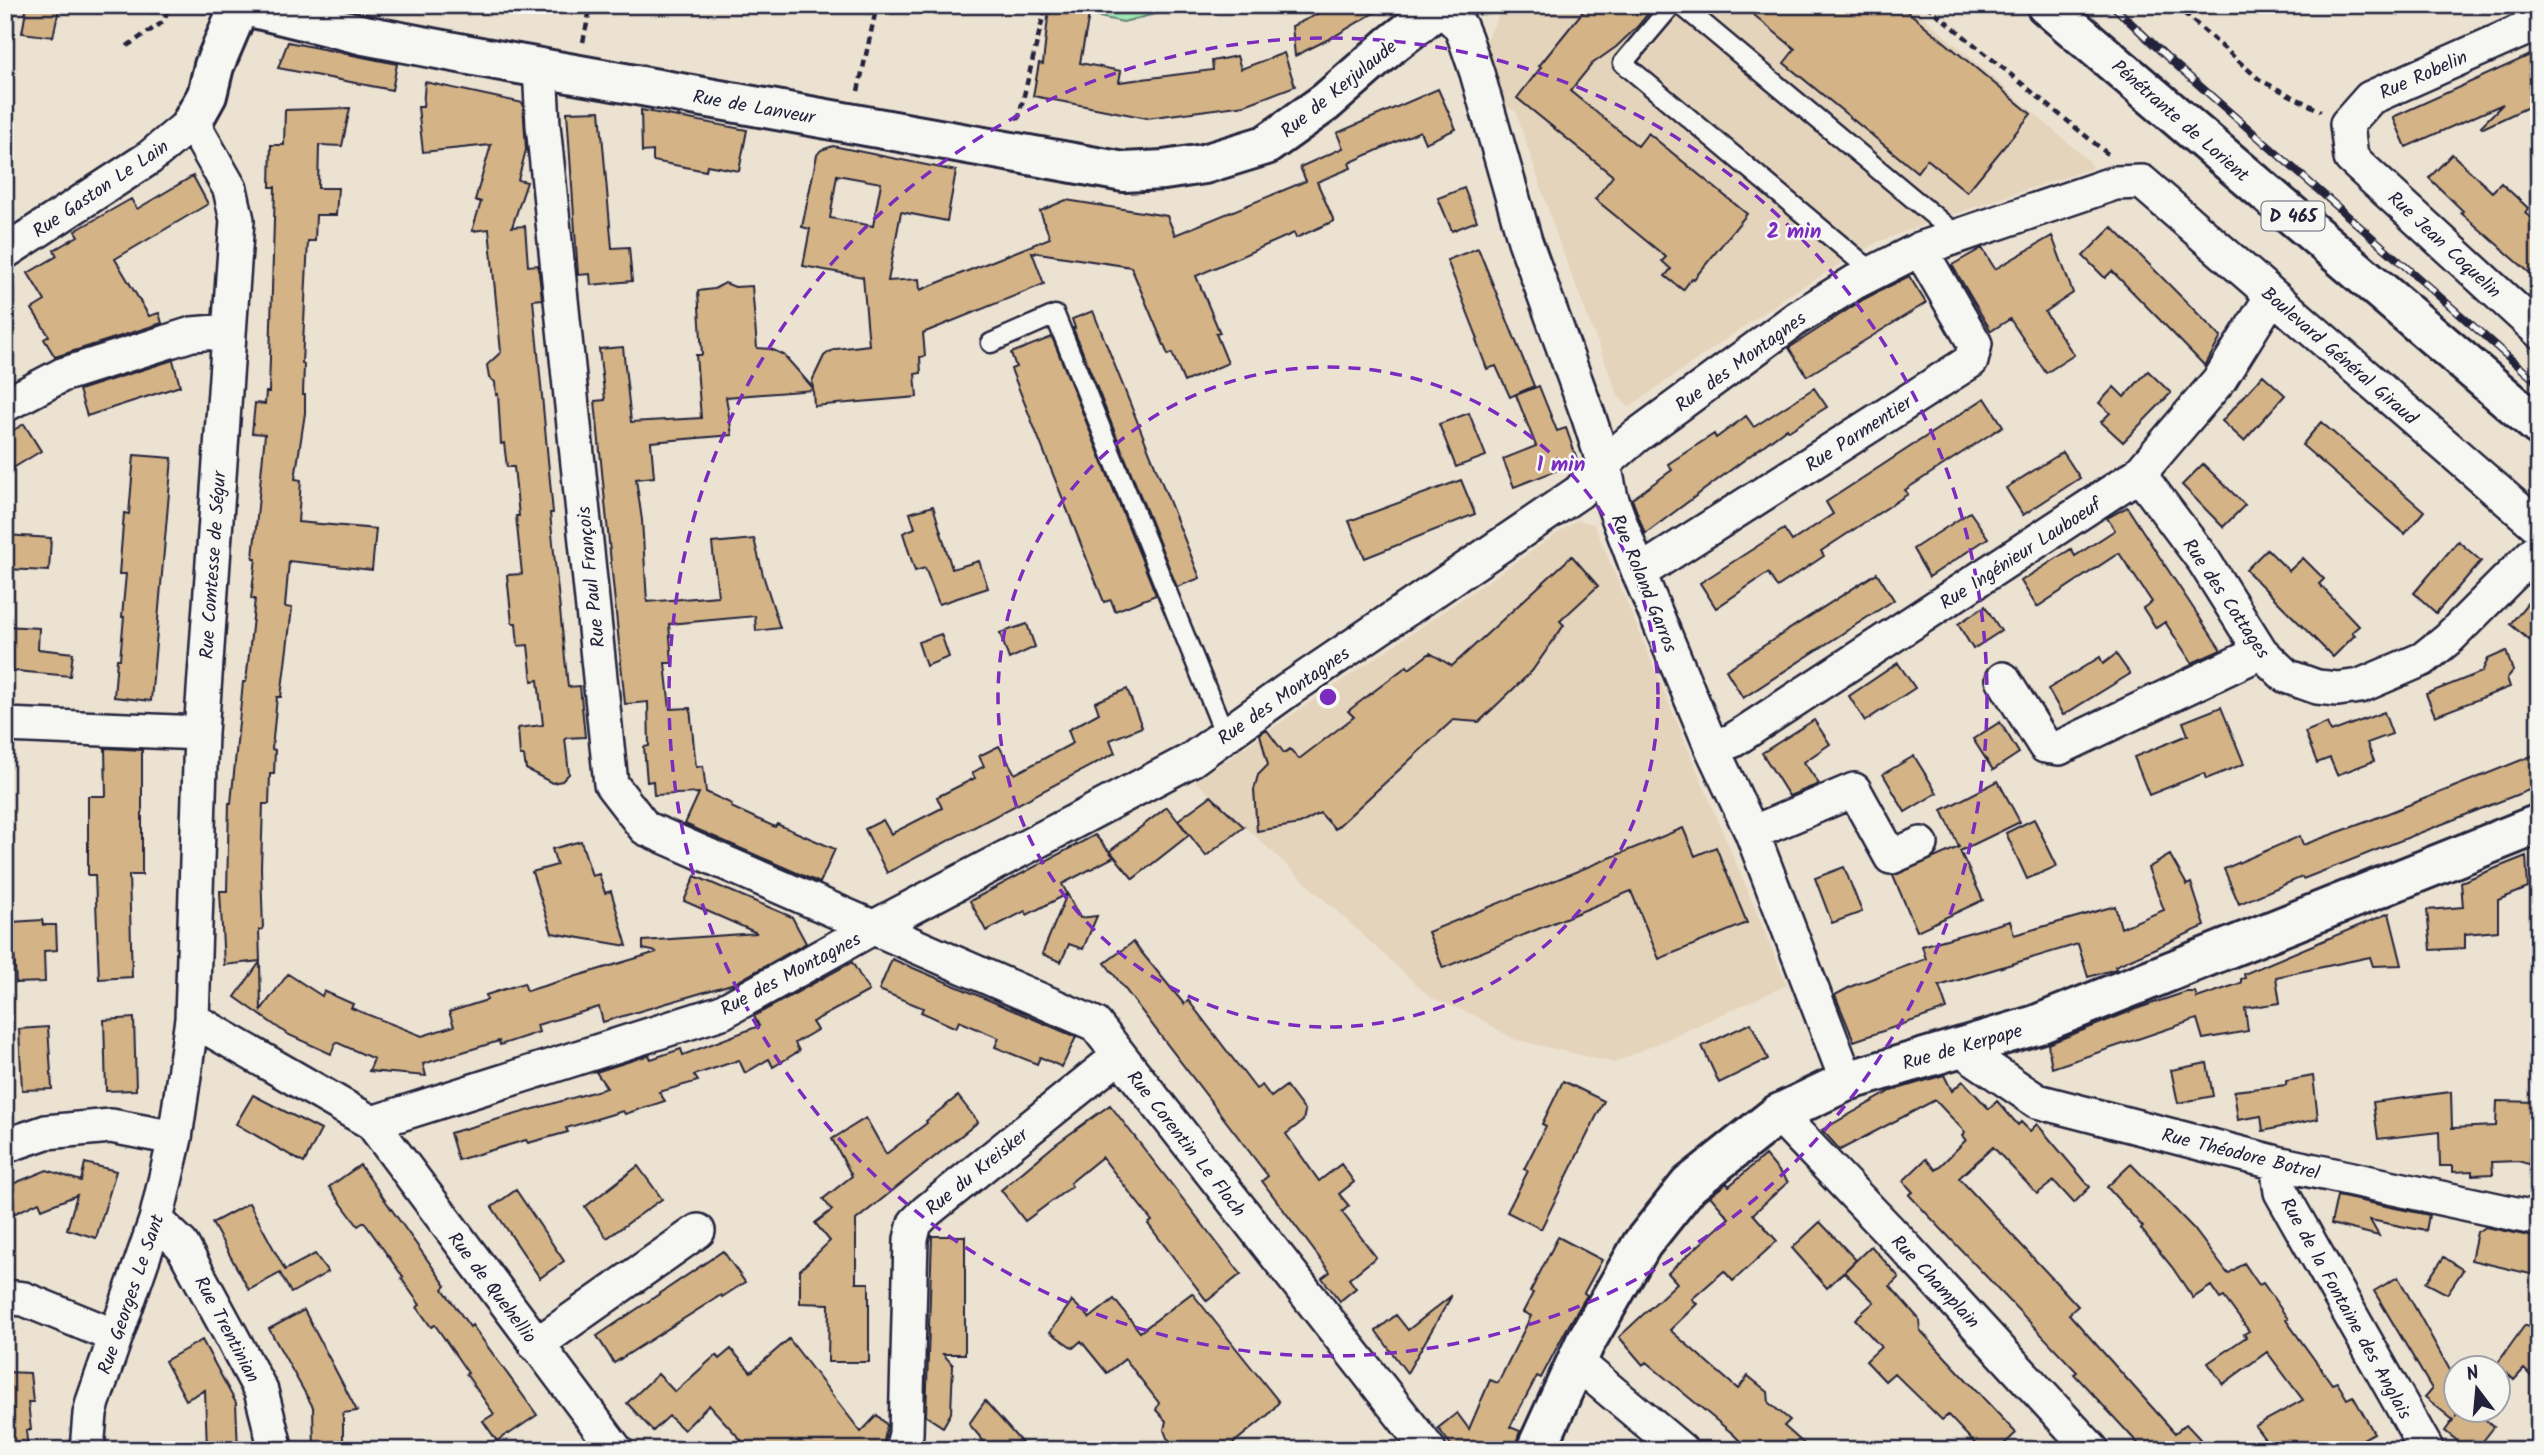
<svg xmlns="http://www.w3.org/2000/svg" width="2544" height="1455" font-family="Kalam,sans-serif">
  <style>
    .built { fill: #e5d4bc }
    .green { fill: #a0e6b3; stroke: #618477; stroke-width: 2 }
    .building { fill: #d4b487; stroke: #22223b; stroke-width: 2; fill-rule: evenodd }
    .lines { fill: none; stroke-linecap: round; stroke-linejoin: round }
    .lane-casing { stroke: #22223b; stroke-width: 23 }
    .street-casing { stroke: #22223b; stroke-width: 38 }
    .secondary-casing { stroke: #22223b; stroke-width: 44 }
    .primary-casing { stroke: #22223b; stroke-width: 44 }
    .path { stroke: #22223b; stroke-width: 4.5; stroke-dasharray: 7 5; stroke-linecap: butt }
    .lane { stroke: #f6f6f2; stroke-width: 18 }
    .street { stroke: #f6f6f2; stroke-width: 33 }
    .secondary { stroke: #f6f6f2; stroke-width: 38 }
    .primary { stroke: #f6f6f2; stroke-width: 38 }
    .rail-casing { stroke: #22223b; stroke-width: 8 }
    .rail { stroke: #f6f6f2; stroke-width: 5; stroke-dasharray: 16; stroke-linecap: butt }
    .ring { fill: none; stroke: #7b2cbf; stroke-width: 3.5; stroke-dasharray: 12 9 }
    .labels { text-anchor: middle; stroke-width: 5; stroke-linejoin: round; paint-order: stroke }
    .shield { fill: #f6f6f2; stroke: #626272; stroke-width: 2 }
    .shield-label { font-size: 18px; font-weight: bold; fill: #22223b }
    .street-label { font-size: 19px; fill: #22223b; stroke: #f6f6f2 }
    .centre { fill: #7b2cbf; stroke: #f6f6f2; stroke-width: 3.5 }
    .ring-label { font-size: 21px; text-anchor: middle; font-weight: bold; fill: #7b2cbf; stroke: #f6f6f2; stroke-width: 5; stroke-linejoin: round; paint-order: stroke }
  </style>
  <rect width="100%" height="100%" fill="#ece2d2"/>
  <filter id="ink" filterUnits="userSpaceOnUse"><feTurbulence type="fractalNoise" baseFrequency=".0143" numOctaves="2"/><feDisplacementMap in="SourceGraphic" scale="14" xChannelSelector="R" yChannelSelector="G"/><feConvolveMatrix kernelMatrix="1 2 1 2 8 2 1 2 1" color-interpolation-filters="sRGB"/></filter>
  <g filter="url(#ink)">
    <path class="built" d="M1504,5H1910L2090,162L2092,168L1928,223L1878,242L1789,295L1629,407L1618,396L1559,242L1516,112L1506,106L1485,43Z
      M1577,520L1594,524L1787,985L1614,1063L1513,1039L1474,1015L1431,998L1195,781Z"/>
    <path class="green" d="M1042,5H1179L1159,13L1123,22Z"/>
    <path class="building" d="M27,5H60L53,37L22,33Z
      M1337,5H1387L1333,37L1295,56L1292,26Z
      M1588,5H1655L1638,26L1616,47L1592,64L1570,91L1638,146L1648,133L1747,214L1694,279L1692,278L1683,290L1665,276L1671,269L1662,261L1666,257L1595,199L1613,176L1517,98L1541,67L1539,66Z
      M1742,5H1900L2031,114L1967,192L1927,159L1917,172L1784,63L1795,49Z
      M1049,8L1089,15L1080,63L1121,71L1119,82L1213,70L1212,61L1237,56L1241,69L1284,53L1295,86L1245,105L1147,118L1033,96L1039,63L1043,64Z
      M288,42L397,64L392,90L278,68Z
      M2539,51V102L2483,128L2481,126L2503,104L2406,147L2393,117Z
      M425,82L523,103L526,150L518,180L527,182L512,227L525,226L528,266L538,265L542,299L533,300L553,513H550L554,553L568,687L580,686L585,737L565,738L569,774L562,781L552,783L526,769L524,756H520L518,728L543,725L538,680L532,681L528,645L518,646L516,623H512L507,575L522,574L516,516H519L514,467H507L504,443L501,444L498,394L496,395L495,382L489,378L487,365L501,352L489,229L472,231L481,202L475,200L491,145L423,152L418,107H423Z
      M1438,89L1456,129L1425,143L1420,131L1349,163L1351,168L1317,182L1334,221L1296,238L1294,233L1196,276L1220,333L1216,334L1228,363L1184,382L1172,353L1168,355L1131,267L1032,252L1044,284L923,333L925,356L920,357L921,373L915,374L917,397L814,406L813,390L726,397L732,435L651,442L654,477L636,479L642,520L647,602L718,596L712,543L754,539L763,575L780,628L756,631L755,616L669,624L672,663H665L670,709L690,708L696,767L703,766L706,792L732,804L731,807L775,827L777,824L835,849L820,883L685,824L699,793L654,795L653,781L647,782L644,747L649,746L648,702L625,704L595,401L605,400L599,349L623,347L631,422L701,418L696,355H702L698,291L714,289L725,283L735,287L752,286L757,348L771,349L784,355L813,388L812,381L824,356L829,352L836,349L869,345L863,277L803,266L810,229L802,227L817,155L821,150L833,146L956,171L947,221L901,212L888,281L919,279L920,290L1050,238L1040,211L1066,200L1167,216L1175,235L1306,181L1300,167L1343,148L1337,133ZM837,175L881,183L873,226L830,218Z
      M350,108L342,146L319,145L318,188H338L336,215H316L315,241H308L302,363L304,364L303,395H305V413L295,479L301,480L298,522L376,529L372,570L289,561L285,607L292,608L281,697H277L272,749L275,750L274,774H270L269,804H263L261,868L263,929L259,930L260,961L224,965L220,891H227L229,803H231L243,682H246L255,599H251L256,558H253L265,434L252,433L255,403L265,404L266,392H269L275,187H270L271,145H284L285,110Z
      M641,110L747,130L739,171L707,165L706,171L653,161V151L642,152Z
      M600,111L612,248L629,247L632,281L591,285L590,274L578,275L567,112Z
      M2452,154L2492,192L2501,183L2528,208L2525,213L2539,225V281L2461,213L2463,211L2429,178Z
      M193,176L208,204L115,259L149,316L159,313L162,323L55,357L44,339L49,336L32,309L45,301L28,273L57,256L54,250L78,236L75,231L131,199L137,209Z
      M1464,188L1477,221L1452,231L1438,198Z
      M2112,227L2221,337L2205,366L2112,271L2105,278L2083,256Z
      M2052,236L2073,293L2045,312L2074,355L2046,373L2010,319L1991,331L1952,265L1982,248L1995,269Z
      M1478,248L1534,386L1510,397L1496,366L1487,369L1476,340L1478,339L1447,260Z
      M1909,276L1926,303L1807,376L1789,348L1864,299Z
      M1093,311L1200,578L1177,587L1073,328H1075L1072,319Z
      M1052,337L1156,595L1115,611L1111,600L1104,602L1011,369L1016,367L1011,353Z
      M173,360L180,386L87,416L79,390Z
      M2148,371L2171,393L2123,442L2101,422L2110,413L2099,403L2114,387L2124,397Z
      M2263,375L2285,395L2244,441L2222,421Z
      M1539,386L1557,431L1566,428L1578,462L1514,487L1503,459L1536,446L1516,395Z
      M1814,388L1827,407L1789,431L1787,428L1645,534L1632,499L1672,470L1668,464L1714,434L1716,438L1746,416L1754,427Z
      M1985,398L2003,426L1905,490L1908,494L1821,551L1824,556L1777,587L1768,573L1716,608L1700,583L1784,529L1792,541L1833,514L1826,502Z
      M1469,413L1486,456L1456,467L1439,424Z
      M2321,422L2424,511L2405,534L2302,445Z
      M24,424L41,451L5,473V435Z
      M2063,452L2080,478L2023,515L2006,488Z
      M134,455L172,458L151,701L114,697L117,659H120L124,617H122L126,574H119L124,513L129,514Z
      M2203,464L2245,505L2223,527L2182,485Z
      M1461,480L1475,514L1365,558L1349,521Z
      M933,506L952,569L979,561L988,588L939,604L925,568L915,571L903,533L915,528L910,513Z
      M2127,507L2172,576L2221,650L2192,663L2165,622L2156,628L2143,608L2152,602L2119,553L2037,607L2021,581L2071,549L2075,556L2115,530L2107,518Z
      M1970,512L1988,538L1929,577L1913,549Z
      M5,535L51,538L49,571L5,569Z
      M2458,541L2481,561L2436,613L2414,593Z
      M2267,549L2289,571L2303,558L2324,579L2319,584L2359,626L2352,632L2355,635L2333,657L2246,570Z
      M1572,556L1598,586L1560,621L1564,625L1532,671L1479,722L1453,720L1335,829L1320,813L1300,824L1257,831L1254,790L1258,775L1268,765L1260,734L1266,729L1284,753L1290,749L1299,759L1354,717L1348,711L1407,666L1409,669L1430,653L1452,666Z
      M1877,573L1894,600L1743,698L1726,670Z
      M2539,589V648L2510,624Z
      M1985,606L2001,631L1973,649L1958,624Z
      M1027,624L1035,647L1009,659L1000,633Z
      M5,626L39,628L38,649L73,653L70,676L5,670Z
      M941,634L949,657L926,666L918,642Z
      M2506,651L2513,671L2507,678L2510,687L2435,716L2426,694L2482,672L2488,659Z
      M2116,654L2130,674L2063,715L2048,689L2100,657L2103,664Z
      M1898,663L1915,688L1865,721L1849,696Z
      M1127,689L1142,727L1110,740L1115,753L887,873L865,829L883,820L891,834L942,808L937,797L975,778L972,773L984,766L979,756L999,746L1015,774L1073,743L1068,730L1099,713L1095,702Z
      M2221,707L2244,764L2206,779L2204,773L2149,795L2134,757L2188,735L2183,722Z
      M2384,712L2392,734L2367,743L2374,761L2337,775L2330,758L2317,763L2305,732L2327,723L2331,732Z
      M1814,720L1830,744L1804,762L1819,784L1789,796L1762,753Z
      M2000,722L2019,753L1993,770L1973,739Z
      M105,748L142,750V875H129L132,977L99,979L95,875H88V796H106Z
      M2539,753V786L2303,879L2302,877L2239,904L2224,869L2300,836L2303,845L2366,822Z
      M1914,756L1937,793L1905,812L1883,774Z
      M1998,781L2020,822L1960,851L1983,900L1917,931L1893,876L1959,847L1942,810Z
      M1211,796L1244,827L1206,856L1178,820Z
      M1167,807L1189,835L1133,879L1110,851Z
      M2034,819L2057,866L2027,879L2006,833Z
      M1683,828L1695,856L1716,847L1747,923L1659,959L1631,891L1443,968L1428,932Z
      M1095,835L1114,857L1062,884L1080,918L1097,916L1083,949L1069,944L1061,962L1042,954L1067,894L1027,915L1025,911L986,931L970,901Z
      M581,841L592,876L599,874L605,893L611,891L627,946L552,933L532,872L557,865L552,849Z
      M2170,855L2187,885L2191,883L2205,926L2115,966L2116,969L2088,977L2078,944L1939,986L1947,1009L1854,1041L1835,995L1852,986L1926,959L1922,946L2010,921L2014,935L2115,906L2121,928L2164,910L2148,868Z
      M2526,856L2528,888L2498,900V931L2465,934V948L2431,950L2427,910L2463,907L2461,882Z
      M1844,867L1862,912L1832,923L1815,878Z
      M695,876L792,917L806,943L735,983L603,1022L599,1007L537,1025L539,1032L500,1045L499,1041L423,1064L426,1076L369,1071L374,1059L336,1042L331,1054L287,1034L235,997L260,962L261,1010L288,974L322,996L324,991L353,1004L351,1008L422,1036L454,1026L449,1012L487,1000L486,995L524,983L527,991L657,952L643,949V941L757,933L684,901Z
      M2389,913L2402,965L2373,966L2370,957L2276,977L2280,1003L2245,1008L2248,1031L2203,1039L2197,1019L2052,1068L2048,1044L2139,1008L2186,992H2195L2197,998L2241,983V979L2245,978L2244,974Z
      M42,920L43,925H56L57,950L44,951L45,982L16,983L12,922Z
      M1133,942L1184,1004L1188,1000L1256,1089L1262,1085L1271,1097L1286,1086L1305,1111L1303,1121L1286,1134L1319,1181L1341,1164L1354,1182L1339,1194L1349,1206L1342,1212L1376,1257L1349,1279L1356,1288L1340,1301L1322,1278L1330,1272L1262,1181L1268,1176L1105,963Z
      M892,959L1076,1037L1062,1067L1040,1057L1037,1064L995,1047L999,1038L959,1021L956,1028L921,1012L923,1008L879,990Z
      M852,962L869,991L812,1022L817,1030L795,1043L799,1051L773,1067L769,1059L745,1073L739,1060L694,1075L698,1081L659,1092L665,1101L625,1114L623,1111L566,1128L568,1132L528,1143L526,1140L458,1160L450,1133L607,1088L596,1072L649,1055L651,1059L681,1049L683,1055L759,1026L754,1016Z
      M134,1018L136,1090L106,1091L104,1020Z
      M1751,1023L1768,1059L1719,1083L1702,1046Z
      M48,1027L52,1089L22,1090L19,1029Z
      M2207,1063L2213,1096L2178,1103L2171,1070Z
      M1944,1075L1952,1091L1963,1081L1989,1109L1997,1101L2018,1125L2021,1122L2030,1131L2037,1124L2090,1187L2074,1203L2054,1181L2037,1194L1993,1147L1959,1178L2078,1306L2069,1314L2175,1433L2186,1424L2200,1439L2189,1448L2191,1450H2144L2074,1374L2077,1372L1909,1195L1913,1192L1903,1181L1926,1159L1936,1170L1966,1140L1962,1136L1965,1132L1935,1100L1840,1150L1822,1130L1891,1091Z
      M2313,1076L2318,1119L2263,1131L2261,1116L2238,1120L2234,1091L2286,1085V1081Z
      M1563,1081L1604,1101L1541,1229L1507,1212L1528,1171L1524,1169L1546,1126L1542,1124Z
      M2451,1092L2452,1128L2496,1126L2497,1101L2539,1102V1167L2518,1161L2492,1162L2493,1174L2472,1175V1171L2453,1172V1166H2440L2439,1132L2378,1139L2373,1102Z
      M253,1095L321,1130L304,1163L236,1124Z
      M958,1096L978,1122L856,1220V1283H869V1362H828L829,1304L800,1303V1270L830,1241L815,1223L832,1210L823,1199L852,1176L832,1139L866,1118L886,1154L927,1123L926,1121Z
      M1110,1105L1241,1274L1207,1301L1148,1224L1152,1221L1102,1157L1070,1183L1072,1186L1025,1221L1001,1190L1056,1144Z
      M1765,1155L1788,1182L1753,1214L1777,1241L1733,1281L1724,1271L1692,1299L1697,1304L1670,1330L1738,1389L1748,1376L1768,1392L1769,1403L1790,1420L1784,1426L1811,1450H1749L1733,1434L1646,1362L1643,1365L1619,1337L1677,1283L1668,1273L1729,1218L1710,1196L1727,1183L1729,1186Z
      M85,1163L116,1171L96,1238L67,1229L77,1195L42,1209L39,1202L5,1218V1187L47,1170L81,1181Z
      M2131,1164L2194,1229L2228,1274L2244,1263L2259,1285L2263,1283L2288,1319L2286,1320L2332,1384L2337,1382L2347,1399L2353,1396L2374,1433L2343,1450H2273L2255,1426L2303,1400L2267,1352L2223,1384L2208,1363L2246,1337L2244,1334L2249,1331L2224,1297L2220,1299L2211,1286L2193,1298L2172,1267L2141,1229L2143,1227L2107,1187Z
      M360,1165L446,1286L443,1289L470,1327L472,1325L537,1415L509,1434L508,1433L497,1441L483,1421L494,1414L466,1374L468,1373L435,1325L431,1327L417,1307L420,1305L401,1278L403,1277L364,1222L358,1226L329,1187Z
      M638,1166L662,1199L607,1238L585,1207Z
      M516,1190L564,1261L540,1278L492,1207Z
      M2337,1196L2429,1215L2426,1231L2370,1220L2379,1236L2331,1224Z
      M249,1203L285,1270L315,1254L328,1272L291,1293L280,1273L249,1290L212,1223Z
      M1820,1222L1856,1260L1827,1288L1792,1248Z
      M2485,1227L2539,1238V1276L2471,1260L2477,1232Z
      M932,1236H965V1354H943L953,1365L951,1413L943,1427L926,1416Z
      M1558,1237L1602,1260L1584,1293L1587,1295L1566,1330L1541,1378L1537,1376L1510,1427L1520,1431L1515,1446L1513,1450H1455L1438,1428L1457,1413L1469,1429L1490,1380L1498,1383L1531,1316L1523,1312L1533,1293L1530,1292Z
      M1871,1246L1899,1277L1890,1286L1919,1319L1920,1330L2016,1433L1998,1450H1981L1948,1415L1942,1420L1894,1373L1885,1381L1866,1361L1881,1347L1855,1319L1874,1302L1844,1272Z
      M723,1251L745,1282L722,1297L721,1295L614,1363L597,1336Z
      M2444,1257L2463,1270L2447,1294L2426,1283Z
      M2398,1277L2451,1372H2456V1416L2461,1410H2474L2494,1427L2476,1450H2469L2445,1431L2453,1420L2425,1397L2432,1389L2374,1291Z
      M1192,1293L1279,1402L1269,1414L1225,1450H1182L1176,1446L1167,1438L1164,1430L1166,1421L1156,1410L1159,1403L1125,1359L1107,1373L1081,1341L1073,1348L1050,1332L1072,1301L1090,1318L1114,1299L1140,1332Z
      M1451,1296V1297L1407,1373L1376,1331L1396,1315L1408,1330Z
      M304,1310L357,1411L343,1413V1450H314L313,1407L269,1329Z
      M2525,1325L2539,1333V1384L2524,1369L2514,1380L2497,1364Z
      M789,1339L861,1432L877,1415L887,1425L883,1447L880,1450H750L709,1405L684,1430L669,1416L653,1431L627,1403L658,1374L675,1392L716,1355L719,1359L731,1349L751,1372Z
      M202,1340L236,1403L238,1450H207L205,1390L186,1400L165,1361Z
      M5,1372L30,1373L33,1402H28L31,1430H26L28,1450H5Z
      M985,1401L1007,1426L1028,1450H991L969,1424Z"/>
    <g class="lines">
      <defs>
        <path id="lane" d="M1672,5L1623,63L1874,273
          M1681,5L1958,236
          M991,343L1055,315L1225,735"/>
        <path id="street" d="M1440,8L1460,26L1465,38L1477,73L1525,241L1589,418L1604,464L1611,498L1639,573L1711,746L1752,833L1847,1081
          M2539,23L2370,98L2347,124L2351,158L2539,331
          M540,67L543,125L611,784L645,828L1095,1024L1429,1450
          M5,252L149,158L192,122L230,189L237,220L201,733L192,1019L175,1138L156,1220L93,1402L90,1414L87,1450
          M5,405L62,375L192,334L229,331
          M2139,474L2204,561L2261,652L2286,676L2317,687L2338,689L2360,686L2423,659L2449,638L2539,548
          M1639,573L1971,361L1975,344L1920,249
          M2003,679L2045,746L2059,748L2261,652
          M5,725L201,733
          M1711,746L1732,741L2139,474L2220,379L2272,296
          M1752,833L1854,790L1891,857L1921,844
          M192,1019L372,1123L616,1450
          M1964,1044L1971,1056L2037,1101L2277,1163L2539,1219
          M1778,1114L1904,1246L2092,1450
          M372,1123L722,1012L874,927L1191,760L1288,690L1579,492L1604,464L1635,437L1797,318L1855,282L1920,249L2115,183L2142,182L2539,527
          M5,1146L46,1132L111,1126L175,1138
          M2277,1163L2281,1192L2427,1450
          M156,1220L182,1245L261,1391L276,1450
          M5,1297L24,1299L115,1336
          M536,1345L698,1231
          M1575,1365L1587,1371L1681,1450
          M902,1450L906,1434L911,1239L915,1223L927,1211L1119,1056"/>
        <path id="secondary" d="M242,5L364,35L496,60L1124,172L1164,170L1204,164L1266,145L1326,102L1391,45L1442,5
          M192,122L207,95L214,66L240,5
          M1536,1450L1585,1343L1642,1244L1689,1185L1778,1114L1847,1081L2036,1025L2539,824"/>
        <path id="primary" d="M2046,5L2539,426"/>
      </defs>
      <use href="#lane" class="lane-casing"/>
      <use href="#street" class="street-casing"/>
      <use href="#secondary" class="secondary-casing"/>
      <use href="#primary" class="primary-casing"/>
      <path class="path" d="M1926,5L2109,155
        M2175,5L2260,80L2321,111
        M583,42L591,5
        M127,46L163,22L170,5
        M858,91L877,5
        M1018,120L1046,5
        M5,299L13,313"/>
      <use href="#lane" class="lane"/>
      <use href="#street" class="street"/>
      <use href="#secondary" class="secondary"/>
      <use href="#primary" class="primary"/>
      <defs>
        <path id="rail" d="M2112,5L2167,57L2539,384"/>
      </defs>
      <use href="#rail" class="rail-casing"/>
      <use href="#rail" class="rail"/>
    </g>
  </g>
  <g class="ring">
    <circle cx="1328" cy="697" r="330"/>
    <circle cx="1328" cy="697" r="659"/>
  </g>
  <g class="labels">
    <rect class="shield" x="2261.5" y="201.5" width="63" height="29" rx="5"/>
    <g class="shield-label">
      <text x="2293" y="222">D 465</text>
    </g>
    <g class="street-label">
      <text transform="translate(2423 74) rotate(-24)" y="7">Rue Robelin</text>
      <text transform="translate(1338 88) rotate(-39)" y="7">Rue de Kerjulaude</text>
      <text transform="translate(754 106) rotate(10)" y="7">Rue de Lanveur</text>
      <text transform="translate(2181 120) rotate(41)" y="7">Pénétrante de Lorient</text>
      <text transform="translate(100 188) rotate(-34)" y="7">Rue Gaston Le Lain</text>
      <text transform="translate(2445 244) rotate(43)" y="7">Rue Jean Coquelin</text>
      <text transform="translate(2340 355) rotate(41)" y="7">Boulevard Général Giraud</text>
      <text transform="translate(1740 361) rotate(-36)" y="7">Rue des Montagnes</text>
      <text transform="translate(1858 433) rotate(-33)" y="7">Rue Parmentier</text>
      <text transform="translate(2020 553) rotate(-33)" y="7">Rue Ingénieur Lauboeuf</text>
      <text transform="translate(212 565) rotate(-86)" y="7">Rue Comtesse de Ségur</text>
      <text transform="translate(590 577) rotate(-96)" y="7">Rue Paul François</text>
      <text transform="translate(1645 583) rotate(68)" y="7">Rue Roland Garros</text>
      <text transform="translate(2227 598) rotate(56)" y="7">Rue des Cottages</text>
      <text transform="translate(1283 695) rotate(-35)" y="7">Rue des Montagnes</text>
      <text transform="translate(790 973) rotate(-28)" y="7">Rue des Montagnes</text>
      <text transform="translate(1962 1046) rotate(-16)" y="7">Rue de Kerpape</text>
      <text transform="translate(1187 1143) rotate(52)" y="7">Rue Corentin Le Floch</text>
      <text transform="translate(2241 1153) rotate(14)" y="7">Rue Théodore Botrel</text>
      <text transform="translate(976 1171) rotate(-39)" y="7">Rue du Kreisker</text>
      <text transform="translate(1936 1281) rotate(47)" y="7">Rue Champlain</text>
      <text transform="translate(493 1287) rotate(53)" y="7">Rue de Quehellio</text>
      <text transform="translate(130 1294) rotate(-71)" y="7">Rue Georges Le Sant</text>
      <text transform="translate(2347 1308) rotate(61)" y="7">Rue de la Fontaine des Anglais</text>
      <text transform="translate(228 1329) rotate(62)" y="7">Rue Trentinian</text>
    </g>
  </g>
  <circle cx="1328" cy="697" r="10" class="centre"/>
  <g class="ring-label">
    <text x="1794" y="238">2 min</text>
    <text x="1561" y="471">1 min</text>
  </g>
  <rect width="2544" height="1455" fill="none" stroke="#f6f6f2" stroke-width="28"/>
  <rect x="14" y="14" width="2516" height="1427" fill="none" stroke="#22223b" stroke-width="2.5" filter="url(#ink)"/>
  <g transform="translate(2477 1389) rotate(344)"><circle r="33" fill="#f6f6f2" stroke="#a1a1a9" stroke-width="2"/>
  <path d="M0-5L12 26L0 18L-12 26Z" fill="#22223b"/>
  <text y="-10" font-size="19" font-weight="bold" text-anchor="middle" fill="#22223b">N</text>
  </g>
</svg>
